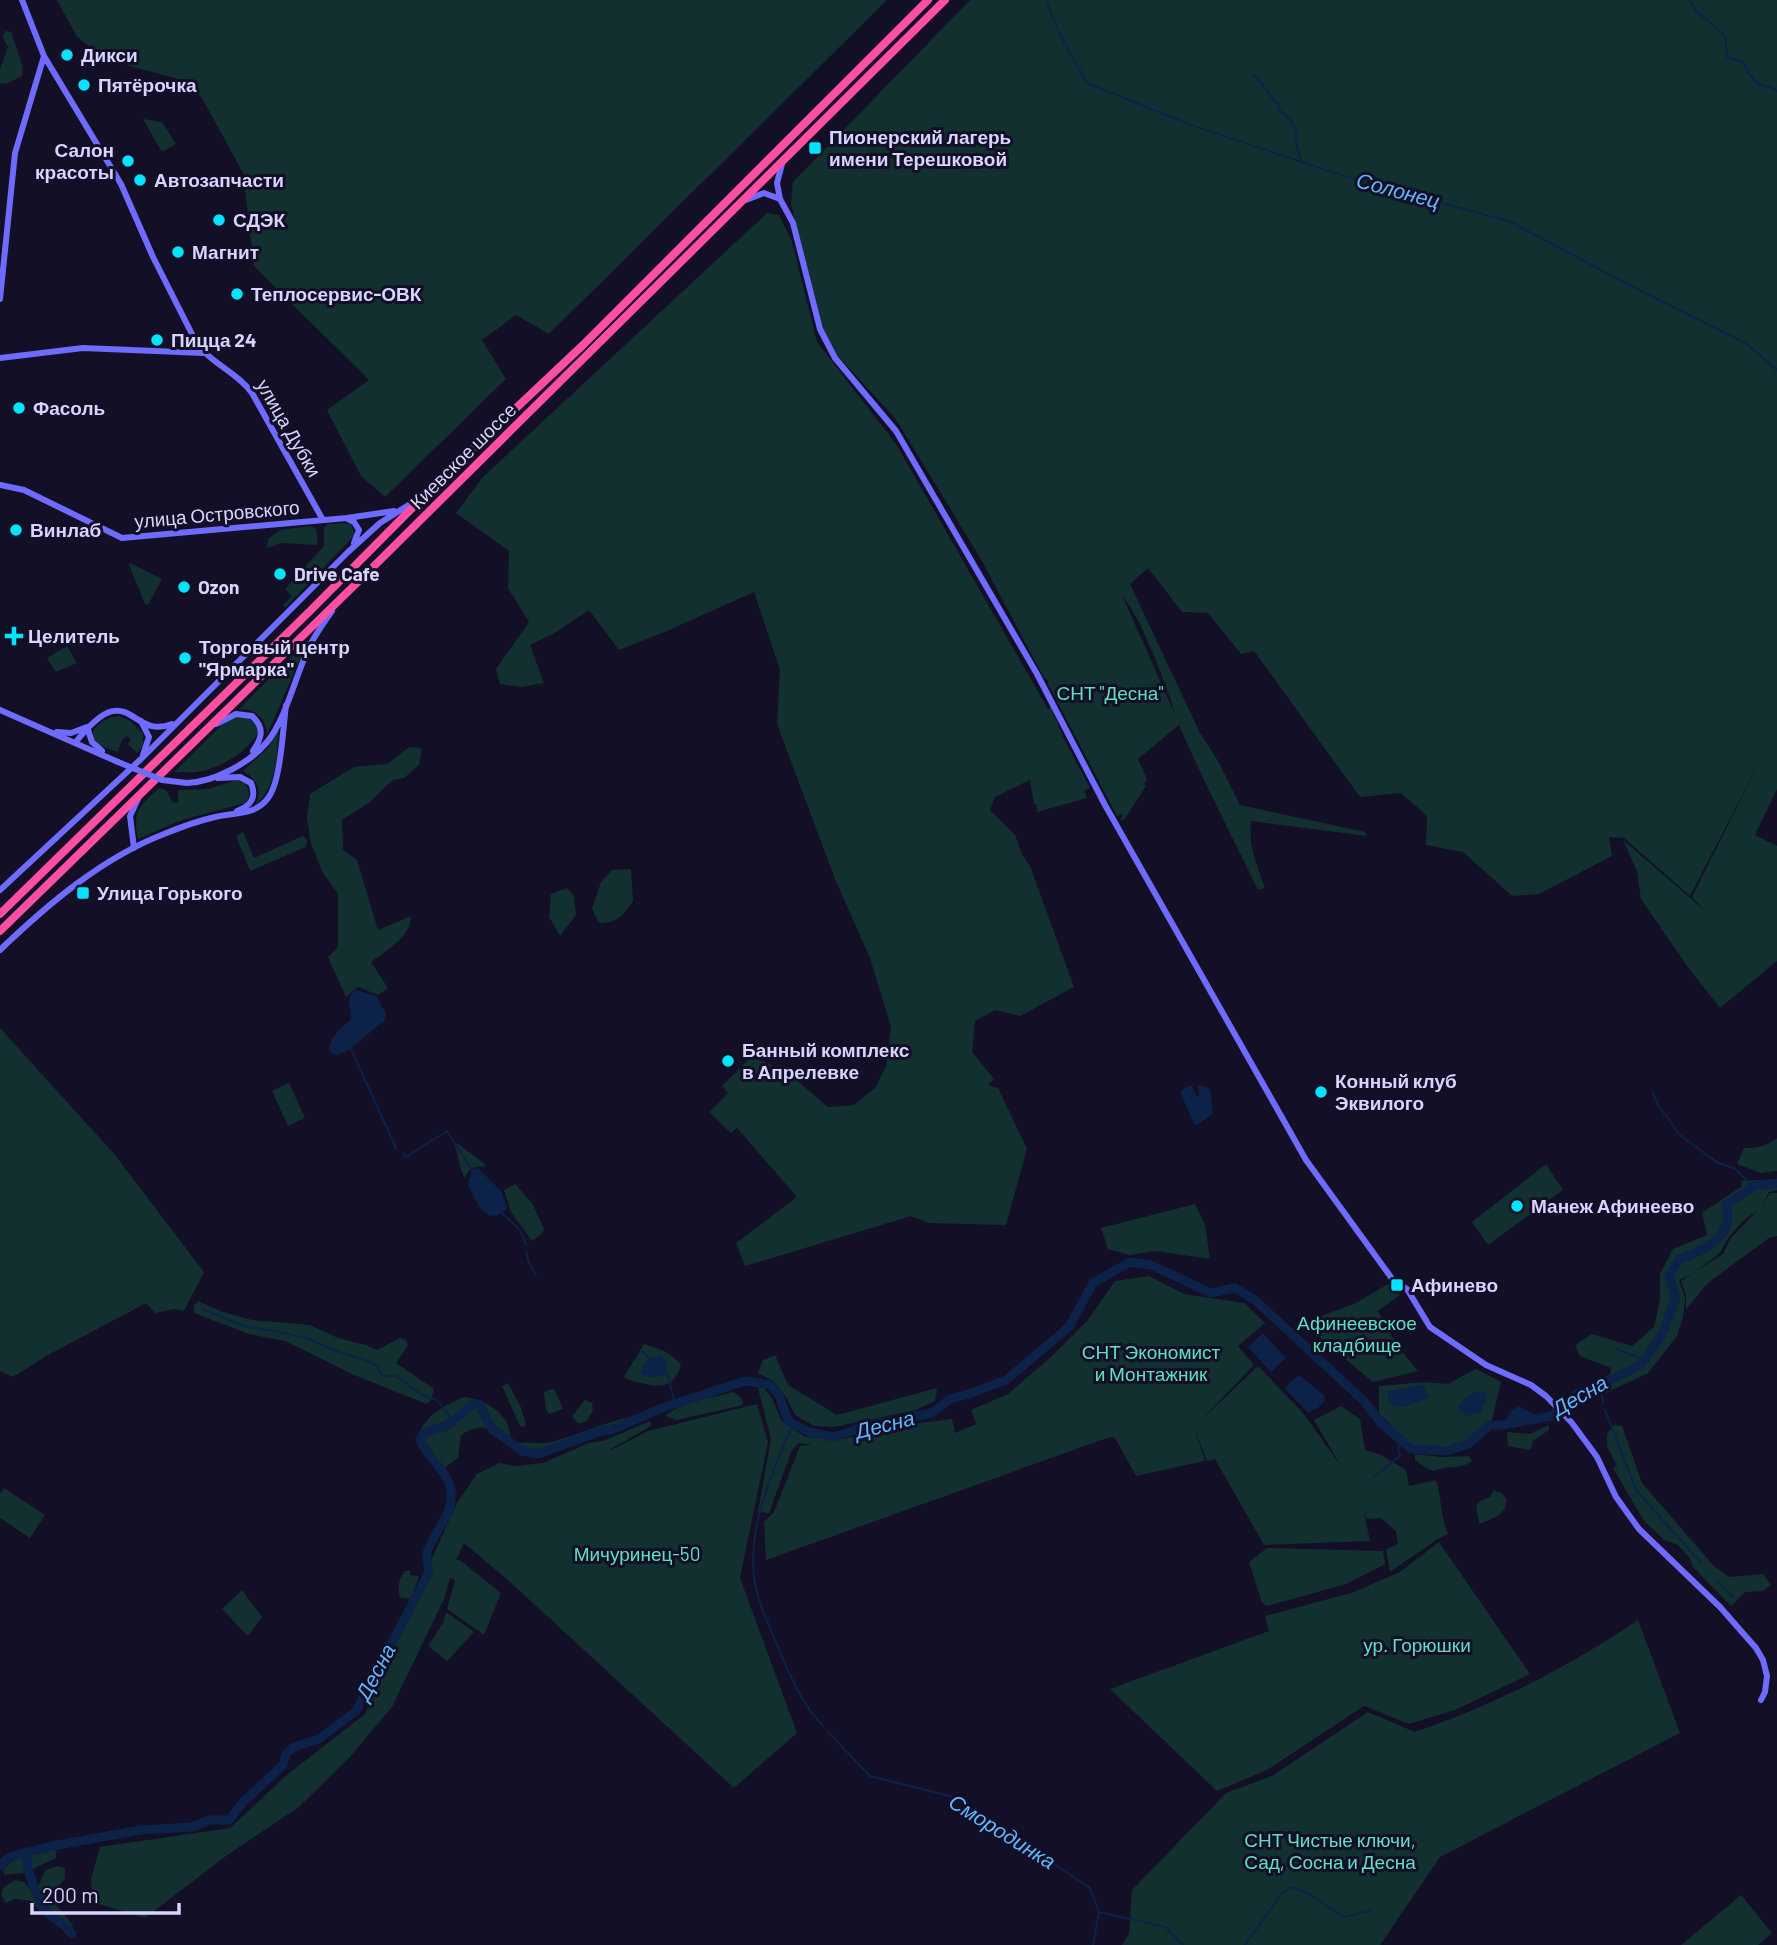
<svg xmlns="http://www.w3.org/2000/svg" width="1777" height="1945" font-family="Barlow,sans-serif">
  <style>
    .green { fill: #12302f; fill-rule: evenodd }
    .water { fill: #0c2248 }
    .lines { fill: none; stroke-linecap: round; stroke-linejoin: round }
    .stream { stroke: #0c2248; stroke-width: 2 }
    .river { stroke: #0c2248; stroke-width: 9 }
    .secondary { stroke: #6f6bff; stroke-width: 6 }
    .highway { stroke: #ff4fa3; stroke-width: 8 }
    .secondary-bridge { stroke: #6f6bff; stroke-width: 6 }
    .poi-dot { fill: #00e5ff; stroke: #130f26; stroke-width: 2.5 }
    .labels { text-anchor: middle; stroke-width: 6; stroke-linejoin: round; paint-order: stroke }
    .poi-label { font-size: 19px; font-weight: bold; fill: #d9d4ff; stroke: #130f26; text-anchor: start }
    .street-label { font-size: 19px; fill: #d9d4ff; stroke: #130f26 }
    .park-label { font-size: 19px; fill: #5fe0c0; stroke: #130f26 }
    .water-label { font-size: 21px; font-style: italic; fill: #62b6ff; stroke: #130f26 }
  </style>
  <rect width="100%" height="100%" fill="#130f26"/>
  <path class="green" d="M57,0H887L549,334L516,315L482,340L506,379L385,497L361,476L327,410L369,380L254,266L243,173L202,98L182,80L107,60L77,37Z
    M970,0H1777V789L1755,835L1777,846V961L1720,1008L1687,966L1641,899L1637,871L1623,840L1704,910L1692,897L1761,759L1690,896L1624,838L1609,837L1612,856L1539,894L1512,896L1463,852L1426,845L1427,816L1401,793L1360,797L1254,651L1241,654L1208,613L1182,612L1148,568L1130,584L1200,733L1218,761L1240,805L1365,832L1367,836L1251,821C1248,846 1257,865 1265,888L1258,890C1232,836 1203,781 1179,725L1138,759L1147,779L1144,784L1146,786L1124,820H1120L1123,814L1117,816L1048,684V680L1044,678L982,561L895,418L837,355L823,329L791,204L793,182ZM1123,597C1141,617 1168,688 1176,717Z
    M6,31L11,32L23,68L22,76L6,84L0,83V69L8,47L2,36Z
    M143,119L162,122L176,144L162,152Z
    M767,213L779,215L792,242L817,342L896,444L1048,709L1051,707L1063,737L1090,788L1084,790L1087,798L1037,812V805L1034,804L1030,780L995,797L990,810L1015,835L1023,856L1030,866L1074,987L1020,1016L995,1010L975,1021L972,1052L994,1079L988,1085L998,1088L1027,1149L1006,1225L929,1223L911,1216L745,1266L736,1243L797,1197L737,1128L731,1133L709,1112L728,1093L722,1086L750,1058C781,1063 804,1087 828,1107L854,1105L875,1088L886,1066L891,1027L870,958L835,879L777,724L780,670L754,592L667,631L619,650L589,610L553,634L530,645L544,683L521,687L500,684L496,669L529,622L508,588L509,551L456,513L483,477Z
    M342,523L351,524L355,535L285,608L283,605L292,596L285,589L324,546V527L328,524Z
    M311,526L316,529L318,545L282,543L267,548L268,539L280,530Z
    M130,563L162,579L148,605L145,604L129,565Z
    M308,640L267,735C266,718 256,709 239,709Z
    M67,646L77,663L56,672L47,658Z
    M118,716L129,720L143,733V746L137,753L128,744L131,740L127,736L122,740L118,752C111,749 101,748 96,742C85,728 107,717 118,716Z
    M237,717L249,718L256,725L259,732C247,752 220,769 197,772C190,773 182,772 174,772L225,722Z
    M279,728C276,758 278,784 255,806C262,790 258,780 243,771L267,749Z
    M409,747L422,748L419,765L404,778L393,780L370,802L342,820L343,850L357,860L378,930L411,916C411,937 386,951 371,962L388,988L378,995L358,987L346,997L328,957L338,947V894L323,873L311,844L307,818L310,794L354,767L387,764Z
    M236,780C249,783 253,793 245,803L182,820L138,839C132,811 139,807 159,788L166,790L172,802L178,803V790L208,789Z
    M243,832L254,858L303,836L307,840L306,847L250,871L236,836Z
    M631,869L633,901C623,916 617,923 599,923L592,909L601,882L612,870Z
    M567,888L574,896L576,915L560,936L549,917L551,894Z
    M0,1028L115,1155L204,1272L184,1311L174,1309L155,1313L146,1303L48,1355L13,1377L0,1371Z
    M289,1083L305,1118L288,1126L272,1091Z
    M1777,1138V1171L1761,1173L1737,1164L1744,1148C1757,1148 1767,1146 1777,1138Z
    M457,1143L485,1164L484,1167C474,1166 469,1168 465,1178C459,1169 459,1157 455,1147Z
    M1546,1164L1563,1190L1488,1245L1472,1222Z
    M1777,1179V1190L1769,1192L1762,1206L1770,1193H1777V1236L1769,1238L1709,1282L1686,1309V1296L1681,1281L1723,1254L1730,1239L1757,1211L1744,1220L1729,1237L1720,1253L1694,1273L1679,1280L1685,1298L1683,1317L1677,1336L1648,1373L1606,1393L1597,1381L1610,1374L1611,1368L1580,1356L1575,1345L1592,1334L1632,1346L1654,1327L1660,1300V1274L1673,1249L1707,1235L1702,1213L1742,1186L1741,1181Z
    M515,1184L532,1203L544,1229L542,1234L532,1241L511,1212L504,1190Z
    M1195,1204L1205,1224L1210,1259L1156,1251L1129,1255L1108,1249L1101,1228Z
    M1149,1276L1184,1294L1244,1303L1265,1323L1238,1346L1254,1365L1200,1421L1258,1366L1303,1413L1341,1466L1314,1420L1341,1406L1360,1419L1365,1450L1381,1455L1406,1470L1409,1486L1436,1480C1442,1500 1440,1514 1448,1534L1436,1540L1390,1572L1386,1549L1398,1544L1396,1531L1381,1518L1367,1519L1364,1512L1370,1541L1264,1545L1215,1459L1207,1461L1195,1430L1205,1461L1136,1476L1115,1438L1110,1437L766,1560L764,1522L774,1512L800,1446L812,1445L799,1443L792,1450L769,1513L758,1512L771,1439L758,1388H764L772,1398L781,1420L805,1437L844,1439L889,1427L952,1419L955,1433L976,1424L971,1410L1008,1394L1051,1357L1087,1321L1115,1281Z
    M1390,1283L1400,1295L1378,1311L1397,1346L1418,1371L1373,1382L1302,1323L1354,1304Z
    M198,1301L223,1312L252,1320L310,1325L338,1338L366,1345L377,1350L400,1338L406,1340L408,1346L396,1363L434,1389L431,1400L426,1404L352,1374L285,1341L249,1334L194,1313V1306Z
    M644,1344C659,1349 672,1352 681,1365C676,1384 664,1389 646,1384C637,1382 632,1382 624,1377Z
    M775,1355L788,1385L837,1415L937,1388L935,1401L916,1410L834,1427L814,1426L795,1415L786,1397L773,1381L758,1373L763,1360Z
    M1476,1369L1501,1382L1492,1420L1466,1442L1446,1449L1412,1447L1379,1413V1386L1424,1382L1448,1384Z
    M508,1383L520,1405L526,1424L524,1427L520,1426L502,1386Z
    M554,1388L563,1409L549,1414L546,1409L544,1392Z
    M734,1392L742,1398L743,1405L677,1420L665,1416C684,1401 710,1398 734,1392Z
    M463,1397C485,1398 513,1416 510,1440C492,1427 481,1422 461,1435L458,1458L443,1469L425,1447L419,1434C427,1413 445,1406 463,1397Z
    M585,1400L592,1403L593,1410L587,1421L578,1424L572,1416Z
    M757,1404L768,1442L740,1578L797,1733L734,1788L509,1581L464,1543L456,1560L461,1561L501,1593L484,1635L447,1609L455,1580L450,1578L444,1599L392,1707L349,1758L299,1807L226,1856L145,1918L93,1902L91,1879L100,1847L230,1828L288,1774L365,1714L442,1536L457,1503L477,1474L499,1463L515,1466L543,1463L589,1443L603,1441L650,1421L651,1426L609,1450H611L648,1431Z
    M642,1415L646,1418L634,1423L600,1429L538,1453L524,1450L518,1443C529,1441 540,1445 551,1442C582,1434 610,1419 642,1415Z
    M1549,1425V1430L1533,1441L1530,1450L1508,1446L1507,1432L1530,1434Z
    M1614,1425L1622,1426L1642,1483L1713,1565L1729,1577L1763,1574L1771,1585L1763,1591L1745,1592L1731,1606L1693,1567L1689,1557L1678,1545L1664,1540L1644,1521L1613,1468L1617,1466L1607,1446V1434Z
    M1415,1454L1442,1457L1469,1456L1472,1461C1461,1470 1446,1465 1433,1471L1423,1466L1415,1460Z
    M4,1488L45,1515L30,1538L0,1518V1494Z
    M1493,1491L1500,1492L1506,1498C1508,1515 1493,1518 1479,1524L1476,1506L1480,1501L1490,1497Z
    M1439,1542L1530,1674L1455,1710L1409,1724L1364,1706L1267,1770L1217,1791L1110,1689L1269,1631L1265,1616L1354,1592L1400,1572Z
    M1267,1548L1383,1551L1385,1564L1346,1584L1267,1606L1262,1603L1249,1562Z
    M405,1571H410V1575L419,1576L411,1599L400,1598C398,1587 398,1579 405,1571Z
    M242,1590L262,1617L248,1636L222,1609Z
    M446,1612L474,1632L447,1661L428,1646L443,1623Z
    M1638,1620L1680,1733L1440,1857L1380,1945H1122L1129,1934L1132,1890L1226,1793L1272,1776L1368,1712L1415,1732C1494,1705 1570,1666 1638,1620Z
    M53,1848L56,1852V1858L24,1873L4,1875L3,1870C14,1855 36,1852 53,1848Z
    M58,1866L65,1868V1879L54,1890L51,1899L72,1924L74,1933C61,1933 39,1912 32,1901L15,1899L6,1903L1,1895L4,1887L15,1880L24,1882L30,1888L39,1885L45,1870Z
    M1741,1895L1772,1933L1758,1945H1681Z"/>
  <path class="water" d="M357,990L376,996L386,1013L384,1022C366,1032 354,1053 334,1055L329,1050C330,1035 342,1029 351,1019C352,1007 343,998 357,990Z
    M1191,1085L1197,1097L1199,1096L1198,1087L1201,1085L1210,1089L1213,1114L1197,1125L1194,1124L1181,1094V1090Z
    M478,1168L501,1191L507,1208C486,1230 477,1201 468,1186L472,1170Z
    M1263,1333L1286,1358L1271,1372L1248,1347Z
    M661,1355L668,1364L665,1375L653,1378L641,1374C641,1362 651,1358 661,1355Z
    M1299,1375L1324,1395L1325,1400L1318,1408L1308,1413L1284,1388Z
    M1423,1385L1429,1398L1403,1407L1394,1406L1388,1400V1391Z
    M1485,1391L1487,1397L1481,1412L1469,1416L1462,1413L1459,1408C1463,1395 1474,1392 1485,1391Z
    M1519,1406L1533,1414L1547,1417L1502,1425L1512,1410Z"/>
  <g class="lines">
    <path class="stream" d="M1046,0L1060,35L1087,83L1191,125L1344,176L1511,222L1631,286L1747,344L1777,370
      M1689,0L1696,11L1725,35L1727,57L1743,62C1747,70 1753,82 1761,85C1769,88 1771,85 1777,91
      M1253,74C1264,82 1267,97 1279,104V110C1306,130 1290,137 1302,162
      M351,1049L396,1148
      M1653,1093L1658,1105L1680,1135L1715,1161L1735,1169L1754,1187
      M403,1154L406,1157L447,1131L472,1170
      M502,1213L520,1230L526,1244
      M527,1252L528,1261L536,1275
      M203,1309L244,1326L286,1333L311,1340L338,1352L366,1360L377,1366L382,1376H396L421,1394L437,1400L453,1420
      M1616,1349L1645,1360
      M643,1351L649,1358
      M667,1372L675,1404
      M1595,1388L1602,1396L1603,1402
      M1605,1410L1636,1490L1701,1563
      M793,1423C773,1471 748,1524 754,1577C757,1601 769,1625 778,1647C789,1674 802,1705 823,1726
      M1375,1476L1400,1456L1398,1450L1402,1441
      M1717,1580L1733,1597
      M828,1732L870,1776L950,1796L1090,1888L1099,1912L1093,1945
      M1099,1912L1166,1927L1183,1945
      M1245,1945L1282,1893L1293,1887L1309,1894L1344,1917L1370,1911"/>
    <path class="river" d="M26,1852C27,1871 35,1895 46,1911C54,1920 65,1924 72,1934
      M0,1866L9,1857L52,1846L141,1830L192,1827L209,1820H229L243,1802L283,1765L286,1754L294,1747L319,1739L356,1711L429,1572C428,1565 425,1556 428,1550C435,1530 454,1514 451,1490C448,1471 426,1457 420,1439L424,1433L446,1426L474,1404H479L492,1429L522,1451L538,1454L601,1431L611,1430L665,1407L745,1381L770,1385L779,1395L788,1421L809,1432L834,1437L873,1424L932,1413L950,1399L969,1394L1006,1380L1069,1327L1093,1283L1130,1262L1151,1265L1211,1293L1235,1288L1255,1300L1364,1401L1381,1423L1411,1449L1447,1451L1468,1444L1490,1425H1504L1551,1416L1578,1393L1595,1388L1642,1364L1663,1333L1676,1297L1669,1276L1679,1259C1704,1251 1736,1236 1726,1205L1756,1185L1777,1184"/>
    <path class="secondary" d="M22,0L44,56L121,184L153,257L196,342C211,364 237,372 252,393L323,520
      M782,164L777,183L780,199L793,223L820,329L835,358L896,431L1037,674L1105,805L1306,1160L1393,1280L1407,1289L1430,1327L1486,1365L1531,1385L1546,1396L1572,1423L1597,1457L1616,1497L1639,1529L1720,1607L1756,1648L1763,1660L1767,1676L1765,1692L1761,1700
      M746,200L764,193L780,199
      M0,299L15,153L44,56
      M0,358L83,348L203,353
      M0,485L24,490L122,538L347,518L394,511
      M348,519L354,522L359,530L354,543
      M0,710L118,762
      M141,721L149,737L143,755
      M216,724L236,714L252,716C265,728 262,738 253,751
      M87,727L92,742L102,751
      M57,732L71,733L87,727
      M75,743C130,673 129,741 172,724
      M218,778L240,777L251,783C257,797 251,806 237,811
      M187,783C214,782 250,763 267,742C285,721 295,678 307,652C313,637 323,624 332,611
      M134,848L130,816L138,799
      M0,890L141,759L348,552L380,523L415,501
      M0,950C48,904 102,858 164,834C181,827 198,821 215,817C234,812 255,816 268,798C281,782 283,727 286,705"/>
    <path class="highway" d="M0,914L310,611L441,479L583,345L928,0
      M0,931L366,574L945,0"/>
    <path class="secondary-bridge" d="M118,762L162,780L187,783"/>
  </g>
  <g class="poi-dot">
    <circle cx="67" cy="55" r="7"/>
    <circle cx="84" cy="85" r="7"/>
    <rect x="808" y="141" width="14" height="14" rx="3.5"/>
    <circle cx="128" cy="161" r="7"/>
    <circle cx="140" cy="180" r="7"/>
    <circle cx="219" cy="220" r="7"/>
    <circle cx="178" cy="252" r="7"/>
    <circle cx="237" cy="294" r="7"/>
    <circle cx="157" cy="340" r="7"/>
    <circle cx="19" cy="408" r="7"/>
    <circle cx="16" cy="530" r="7"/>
    <circle cx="280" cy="574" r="7"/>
    <circle cx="184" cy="587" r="7"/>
    <path d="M10.5 625.5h7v7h7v7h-7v7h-7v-7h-7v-7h7z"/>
    <circle cx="185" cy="658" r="7"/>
    <rect x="76" y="886" width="14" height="14" rx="3.5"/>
    <circle cx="728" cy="1061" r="7"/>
    <circle cx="1321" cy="1092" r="7"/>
    <circle cx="1517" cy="1206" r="7"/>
    <rect x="1390" y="1278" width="14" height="14" rx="3.5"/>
  </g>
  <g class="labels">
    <g class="poi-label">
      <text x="81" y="62">Дикси</text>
      <text x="98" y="92">Пятёрочка</text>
      <text x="829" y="144">Пионерский лагерь<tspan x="829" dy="22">имени Терешковой</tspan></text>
      <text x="114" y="157" text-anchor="end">Салон<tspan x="114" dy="22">красоты</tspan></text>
      <text x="154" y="187">Автозапчасти</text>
      <text x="233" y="227">СДЭК</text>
      <text x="192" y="259">Магнит</text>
      <text x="251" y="301">Теплосервис-ОВК</text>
      <text x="171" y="347">Пицца 24</text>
      <text x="33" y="415">Фасоль</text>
      <text x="30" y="537">Винлаб</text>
      <text x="294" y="581">Drive Cafe</text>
      <text x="198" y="594">Ozon</text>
      <text x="28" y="643">Целитель</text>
      <text x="199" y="654">Торговый центр<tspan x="199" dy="22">"Ярмарка"</tspan></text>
      <text x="97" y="900">Улица Горького</text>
      <text x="742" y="1057">Банный комплекс<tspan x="742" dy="22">в Апрелевке</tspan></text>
      <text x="1335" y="1088">Конный клуб<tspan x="1335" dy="22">Эквилого</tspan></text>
      <text x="1531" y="1213">Манеж Афинеево</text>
      <text x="1411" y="1292">Афинево</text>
    </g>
    <g class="street-label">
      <text transform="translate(289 428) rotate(60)" y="7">улица Дубки</text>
      <text transform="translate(463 456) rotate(-45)" y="7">Киевское шоссе</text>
      <text transform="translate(217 514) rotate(-5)" y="7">улица Островского</text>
    </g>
    <g class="park-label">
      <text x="1110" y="700">СНТ "Десна"</text>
      <text x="1357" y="1330">Афинеевское<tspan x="1357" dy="22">кладбище</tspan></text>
      <text x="1151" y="1359">СНТ Экономист<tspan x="1151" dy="22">и Монтажник</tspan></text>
      <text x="637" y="1561">Мичуринец-50</text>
      <text x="1417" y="1652">ур. Горюшки</text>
      <text x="1330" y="1847">СНТ Чистые ключи,<tspan x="1330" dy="22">Сад, Сосна и Десна</tspan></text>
    </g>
    <g class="water-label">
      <text transform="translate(1398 191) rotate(15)" y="7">Солонец</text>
      <text transform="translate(1580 1396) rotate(-30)" y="7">Десна</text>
      <text transform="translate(885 1425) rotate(-14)" y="7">Десна</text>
      <text transform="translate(376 1672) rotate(-62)" y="7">Десна</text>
      <text transform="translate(1002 1832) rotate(32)" y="7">Смородинка</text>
    </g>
  </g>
  <path d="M32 1903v10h147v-10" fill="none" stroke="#d9d4ff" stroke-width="3.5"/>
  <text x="42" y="1903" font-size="21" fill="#d9d4ff" stroke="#130f26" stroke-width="5" paint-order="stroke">200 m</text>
</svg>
